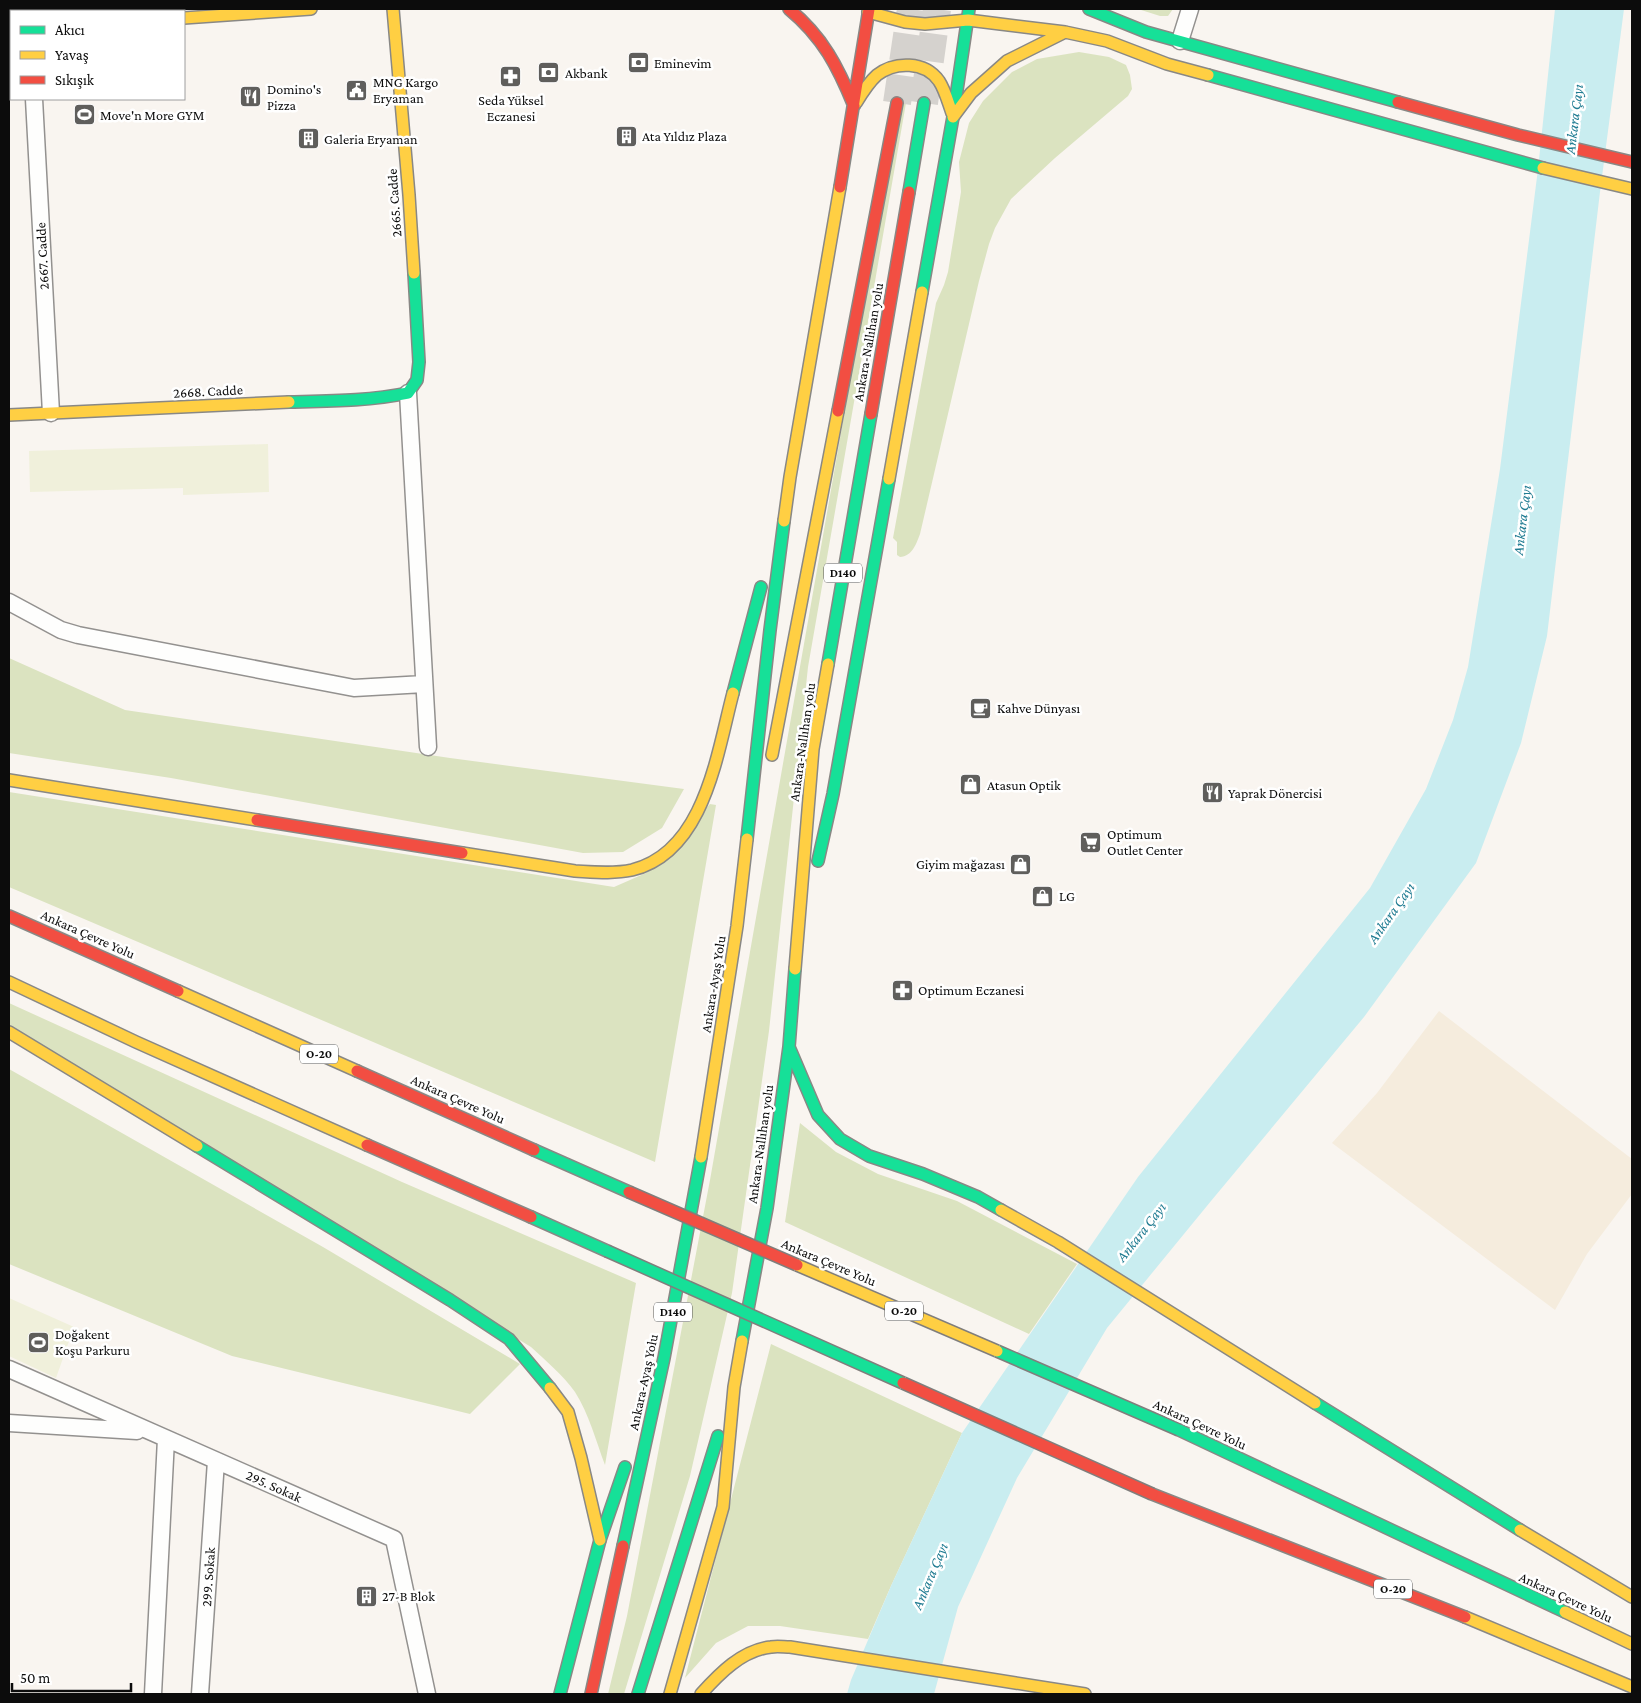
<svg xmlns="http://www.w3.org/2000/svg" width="1641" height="1703" font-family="'Crimson Pro',serif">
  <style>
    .farmland { fill: #f5ecdd }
    .green { fill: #e8ecd2 }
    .forest { fill: #dbe3c0 }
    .pitch { fill: #f0f0db }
    .water { fill: #c9edf0 }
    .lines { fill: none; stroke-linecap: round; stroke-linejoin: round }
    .highway-tunnel { stroke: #d5d2ce; stroke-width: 28; stroke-dasharray: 28 14; stroke-linecap: butt }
    .street-casing { stroke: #93918f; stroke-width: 19 }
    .fast-casing { stroke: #898885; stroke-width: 14 }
    .slow-casing { stroke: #898885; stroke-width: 14 }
    .jam-casing { stroke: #898885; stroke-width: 14 }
    .street { stroke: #fefefd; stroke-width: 16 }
    .fast { stroke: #16e098; stroke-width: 11 }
    .slow { stroke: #ffcf43; stroke-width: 11 }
    .jam { stroke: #f24e42; stroke-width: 11 }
    .fast-bridge-casing { stroke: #807e7c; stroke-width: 14; stroke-linecap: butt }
    .slow-bridge-casing { stroke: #807e7c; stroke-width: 14; stroke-linecap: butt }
    .jam-bridge-casing { stroke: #807e7c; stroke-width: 14; stroke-linecap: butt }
    .fast-bridge { stroke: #16e098; stroke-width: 11 }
    .slow-bridge { stroke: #ffcf43; stroke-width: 11 }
    .jam-bridge { stroke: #f24e42; stroke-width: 11 }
    .labels { text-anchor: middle; stroke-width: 5; stroke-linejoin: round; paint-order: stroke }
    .shield { fill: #fff; stroke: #555; stroke-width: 1 }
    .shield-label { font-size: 12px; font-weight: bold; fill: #0c0c0c }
    .poi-label { font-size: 14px; fill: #0c0c0c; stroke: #fff; text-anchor: start }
    .street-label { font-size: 14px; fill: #0c0c0c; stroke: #fff }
    .water-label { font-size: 15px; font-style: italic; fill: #207c92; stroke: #fff }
  </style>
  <rect width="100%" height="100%" fill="#f9f5f0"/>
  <path class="farmland" d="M1439,1011L1632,1159V1194L1587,1254L1555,1310L1332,1143L1377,1093Z"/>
  <path class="green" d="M9,9H114L87,11H11V20H9Z"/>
  <path class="forest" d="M1138,9H1173L1168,16H1160Z
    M1079,52L1109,57L1126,65L1130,75L1132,89L1128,96L1055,158L1011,199L995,228L989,244L979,281L920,534C916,545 912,556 900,557L897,555V542L893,538L936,303L944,285L948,272L961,192L959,162L969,123L983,101L1012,72L1037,59Z
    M899,102L906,103L808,667L769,1031L732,1293L690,1476L624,1694H608L627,1616L710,1180Z
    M9,658L125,710L450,758L684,789L662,828L623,852L583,853L171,778L9,753Z
    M9,792L614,887L646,873L710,804L716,805L655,1162L9,887Z
    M9,1003L402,1182L636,1283L605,1465C596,1441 589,1414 575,1392C563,1375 546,1361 531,1347L9,1027Z
    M9,1069L323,1247L520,1364L470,1414L232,1356L9,1264Z
    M800,1123L836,1152L878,1174L957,1201L1077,1264L1029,1334L785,1222Z
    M771,1344L962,1433L891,1586L868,1639L780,1626H748L716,1643L685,1678Z"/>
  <path class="pitch" d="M268,444L269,492L183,495V488L30,492L29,451Z
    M9,1298L74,1327L56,1378L9,1356Z"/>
  <path class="water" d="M1555,9H1624L1600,192L1547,636L1521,743L1476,863L1364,1017L1211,1201L1107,1328L1017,1478L958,1607L934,1694H847L851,1680L891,1586L962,1433L1138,1177L1370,888L1426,789L1453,720L1468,667L1500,469L1538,169Z"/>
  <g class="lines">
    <path class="highway-tunnel" d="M897,103L911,9
      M924,103L937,9"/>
    <defs>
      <path id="street" d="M1180,41L1190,9
        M34,99L51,413
        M408,393L428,747
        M9,602L61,630L78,635L354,688L424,684
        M9,1369L394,1539L427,1694
        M9,1423L137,1431
        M153,1694L166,1439
        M200,1694L216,1461"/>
      <path id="fast" d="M1089,9L1146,32L1398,102
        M1208,75L1543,168
        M909,192L924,103
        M922,292L953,117L969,9
        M289,402C329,401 369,401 408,393L417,380L419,362L414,273
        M828,664L871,414
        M733,693L761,587
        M747,839L770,630L784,521
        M818,861L833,794L889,479
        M789,1047L818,1115L840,1139L869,1156L923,1174L978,1197L1001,1210
        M197,1146L450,1300L509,1339L550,1388
        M534,1150L629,1192
        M531,1217L607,1251
        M742,1341L767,1208L789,1047L795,969
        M1315,1403L1520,1530
        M1179,1430L1565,1612
        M623,1546L664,1358L701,1157
        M560,1694L600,1540L625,1467
        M638,1694L718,1436"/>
      <path id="slow" d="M393,9L409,195L414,273
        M868,12L905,22L925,24L968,20
        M184,18L311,9
        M968,20L1065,32L1107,41L1167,64L1208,75
        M9,36H11
        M856,103C862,93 868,83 877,75C895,61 925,61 939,81C945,90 948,102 952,113
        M953,117L971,93L1007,61L1065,32
        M1543,168L1632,189
        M9,415L289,402
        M889,479L922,292
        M784,521L790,477L840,187
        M772,755L838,411
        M9,780L257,820
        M462,853L575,871C594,872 614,874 632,870C705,852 717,753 733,693
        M795,969L813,749L828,664
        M9,982L136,1042L367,1145
        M178,991L357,1071
        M9,1032L197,1146
        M701,1157L737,926L747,839
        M1001,1210L1058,1242L1315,1403
        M550,1388L568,1412L581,1458L600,1540
        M1520,1530L1632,1597
        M1565,1612L1632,1644
        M1465,1617L1632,1687
        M670,1694L723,1507L734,1387L742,1341
        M701,1694C719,1674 742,1650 771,1647C777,1646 784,1647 790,1647L1085,1694"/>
      <path id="jam" d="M789,9C823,37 838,67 854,106
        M1398,102L1518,135L1632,162
        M840,187L869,9
        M838,411L897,103
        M871,414L909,192
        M257,820L462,853
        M9,916L178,991
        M357,1071L534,1150
        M367,1145L531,1217
        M1152,1494L1465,1617
        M591,1694L623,1546"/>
    </defs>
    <use href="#street" class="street-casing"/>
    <use href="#fast" class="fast-casing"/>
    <use href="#slow" class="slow-casing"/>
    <use href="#jam" class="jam-casing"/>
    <use href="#street" class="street"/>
    <use href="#fast" class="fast"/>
    <use href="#slow" class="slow"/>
    <use href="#jam" class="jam"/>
    <defs>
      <path id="fast-bridge" d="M607,1251L903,1383
        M997,1351L1179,1430"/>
      <path id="slow-bridge" d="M797,1265L997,1351"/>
      <path id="jam-bridge" d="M629,1192L797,1265
        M903,1383L1152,1494"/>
    </defs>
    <use href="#fast-bridge" class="fast-bridge-casing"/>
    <use href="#slow-bridge" class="slow-bridge-casing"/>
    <use href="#jam-bridge" class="jam-bridge-casing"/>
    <use href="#fast-bridge" class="fast-bridge"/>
    <use href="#slow-bridge" class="slow-bridge"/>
    <use href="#jam-bridge" class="jam-bridge"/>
  </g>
  <defs>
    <symbol id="bank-square" viewBox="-11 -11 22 22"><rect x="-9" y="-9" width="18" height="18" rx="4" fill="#5f5e5c" stroke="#fff"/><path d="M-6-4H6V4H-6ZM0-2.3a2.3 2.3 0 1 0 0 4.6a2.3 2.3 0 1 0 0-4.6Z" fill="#fff"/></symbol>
    <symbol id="pharmacy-square" viewBox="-11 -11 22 22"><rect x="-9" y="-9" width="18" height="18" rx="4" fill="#5f5e5c" stroke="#fff"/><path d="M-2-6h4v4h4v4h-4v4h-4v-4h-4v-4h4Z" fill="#fff"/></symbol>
    <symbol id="civic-square" viewBox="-11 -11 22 22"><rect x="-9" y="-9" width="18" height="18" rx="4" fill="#5f5e5c" stroke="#fff"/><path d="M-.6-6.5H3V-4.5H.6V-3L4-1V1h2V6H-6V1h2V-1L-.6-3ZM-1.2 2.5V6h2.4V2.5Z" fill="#fff"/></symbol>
    <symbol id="restaurant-square" viewBox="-11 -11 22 22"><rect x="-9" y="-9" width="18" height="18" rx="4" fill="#5f5e5c" stroke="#fff"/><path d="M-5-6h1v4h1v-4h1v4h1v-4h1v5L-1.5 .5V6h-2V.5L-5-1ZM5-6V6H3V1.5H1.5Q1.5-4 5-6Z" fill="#fff"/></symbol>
    <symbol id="stadium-square" viewBox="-11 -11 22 22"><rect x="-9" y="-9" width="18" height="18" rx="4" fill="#5f5e5c" stroke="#fff"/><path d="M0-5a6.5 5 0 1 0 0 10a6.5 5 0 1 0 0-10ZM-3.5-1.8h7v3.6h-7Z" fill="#fff"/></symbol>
    <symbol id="building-square" viewBox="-11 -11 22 22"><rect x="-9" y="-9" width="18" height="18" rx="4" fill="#5f5e5c" stroke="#fff"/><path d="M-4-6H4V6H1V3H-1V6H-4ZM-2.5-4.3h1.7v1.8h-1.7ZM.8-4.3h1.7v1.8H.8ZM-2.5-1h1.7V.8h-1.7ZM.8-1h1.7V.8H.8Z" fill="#fff"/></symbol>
    <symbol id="cafe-square" viewBox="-11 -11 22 22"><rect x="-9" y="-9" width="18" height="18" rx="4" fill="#5f5e5c" stroke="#fff"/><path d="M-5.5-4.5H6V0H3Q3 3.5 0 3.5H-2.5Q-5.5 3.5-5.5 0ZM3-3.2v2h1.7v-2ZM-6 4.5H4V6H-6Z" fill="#fff"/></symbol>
    <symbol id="shop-square" viewBox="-11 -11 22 22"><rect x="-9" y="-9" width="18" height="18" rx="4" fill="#5f5e5c" stroke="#fff"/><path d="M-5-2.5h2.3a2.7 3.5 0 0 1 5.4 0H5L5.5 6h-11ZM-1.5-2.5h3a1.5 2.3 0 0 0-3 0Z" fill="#fff"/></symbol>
    <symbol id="supermarket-square" viewBox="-11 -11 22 22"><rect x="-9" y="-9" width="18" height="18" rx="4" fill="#5f5e5c" stroke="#fff"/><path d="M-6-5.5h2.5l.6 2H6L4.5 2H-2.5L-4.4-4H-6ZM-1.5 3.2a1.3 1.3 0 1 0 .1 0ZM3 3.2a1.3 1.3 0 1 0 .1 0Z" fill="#fff"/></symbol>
  </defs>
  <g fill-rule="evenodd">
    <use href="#bank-square" x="626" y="50" width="25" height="25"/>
    <use href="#bank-square" x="536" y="60" width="25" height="25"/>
    <use href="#pharmacy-square" x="498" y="64" width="25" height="25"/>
    <use href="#civic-square" x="344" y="78" width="25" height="25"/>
    <use href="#restaurant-square" x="238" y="84" width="25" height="25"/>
    <use href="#stadium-square" x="72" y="102" width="25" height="25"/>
    <use href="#building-square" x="614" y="124" width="25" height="25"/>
    <use href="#building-square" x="296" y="126" width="25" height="25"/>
    <use href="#cafe-square" x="968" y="696" width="25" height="25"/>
    <use href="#shop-square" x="958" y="772" width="25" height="25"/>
    <use href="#restaurant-square" x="1200" y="780" width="25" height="25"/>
    <use href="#supermarket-square" x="1078" y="830" width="25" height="25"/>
    <use href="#shop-square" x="1008" y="852" width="25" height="25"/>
    <use href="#shop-square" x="1030" y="884" width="25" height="25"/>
    <use href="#pharmacy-square" x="890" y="978" width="25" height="25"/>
    <use href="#stadium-square" x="26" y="1330" width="25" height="25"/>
    <use href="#building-square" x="354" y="1584" width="25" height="25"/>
  </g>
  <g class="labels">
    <g class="shield">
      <rect x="824" y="563.5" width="38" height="19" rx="4"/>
      <rect x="300" y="1044.5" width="38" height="19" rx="4"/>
      <rect x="885" y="1301.5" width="38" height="19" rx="4"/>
      <rect x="654" y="1302.5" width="38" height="19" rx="4"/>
      <rect x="1374" y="1579.5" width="38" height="19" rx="4"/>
    </g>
    <g class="shield-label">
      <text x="843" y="577">D140</text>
      <text x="319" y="1058">O-20</text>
      <text x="904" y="1315">O-20</text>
      <text x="673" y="1316">D140</text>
      <text x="1393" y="1593">O-20</text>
    </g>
    <g class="poi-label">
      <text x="654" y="68">Eminevim</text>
      <text x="565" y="78">Akbank</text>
      <text x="373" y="87">MNG Kargo<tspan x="373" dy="16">Eryaman</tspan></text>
      <text x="267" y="94">Domino's<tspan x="267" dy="16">Pizza</tspan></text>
      <text x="511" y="105" text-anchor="middle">Seda Yüksel<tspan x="511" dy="16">Eczanesi</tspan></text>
      <text x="100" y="120">Move'n More GYM</text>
      <text x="642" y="141">Ata Yıldız Plaza</text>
      <text x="324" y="144">Galeria Eryaman</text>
      <text x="997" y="713">Kahve Dünyası</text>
      <text x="987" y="790">Atasun Optik</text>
      <text x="1228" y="798">Yaprak Dönercisi</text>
      <text x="1107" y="839">Optimum<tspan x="1107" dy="16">Outlet Center</tspan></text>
      <text x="1005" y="869" text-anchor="end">Giyim mağazası</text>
      <text x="1059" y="901">LG</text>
      <text x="918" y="995">Optimum Eczanesi</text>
      <text x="55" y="1339">Doğakent<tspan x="55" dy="16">Koşu Parkuru</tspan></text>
      <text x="382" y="1601">27-B Blok</text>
    </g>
    <g class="street-label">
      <text transform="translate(394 203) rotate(-94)" y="5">2665. Cadde</text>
      <text transform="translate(42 256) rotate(-93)" y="5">2667. Cadde</text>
      <text transform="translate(868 342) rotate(-80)" y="5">Ankara-Nallıhan yolu</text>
      <text transform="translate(208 391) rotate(-3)" y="5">2668. Cadde</text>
      <text transform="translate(802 742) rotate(-82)" y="5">Ankara-Nallıhan yolu</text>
      <text transform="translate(88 934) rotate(24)" y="5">Ankara Çevre Yolu</text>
      <text transform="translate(713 984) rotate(-81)" y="5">Ankara-Ayaş Yolu</text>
      <text transform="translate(458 1099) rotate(24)" y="5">Ankara Çevre Yolu</text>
      <text transform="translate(760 1144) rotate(-82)" y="5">Ankara-Nallıhan yolu</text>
      <text transform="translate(829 1262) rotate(23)" y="5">Ankara Çevre Yolu</text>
      <text transform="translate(643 1382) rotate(-78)" y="5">Ankara-Ayaş Yolu</text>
      <text transform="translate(1200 1424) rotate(25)" y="5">Ankara Çevre Yolu</text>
      <text transform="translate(274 1486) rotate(24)" y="5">295. Sokak</text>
      <text transform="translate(208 1577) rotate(-86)" y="5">299. Sokak</text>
      <text transform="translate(1566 1597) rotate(25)" y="5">Ankara Çevre Yolu</text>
    </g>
    <g class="water-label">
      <text transform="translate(1574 119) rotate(-83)" y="5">Ankara Çayı</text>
      <text transform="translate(1522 520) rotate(-83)" y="5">Ankara Çayı</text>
      <text transform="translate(1391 913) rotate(-55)" y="5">Ankara Çayı</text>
      <text transform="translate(1141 1232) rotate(-52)" y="5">Ankara Çayı</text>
      <text transform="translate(930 1576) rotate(-67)" y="5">Ankara Çayı</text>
    </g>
  </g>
  <rect width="1641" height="1703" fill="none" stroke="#0c0c0c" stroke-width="20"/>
  <rect x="10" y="10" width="175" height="90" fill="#ffffff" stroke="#9e9e9e"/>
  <rect x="20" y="26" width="25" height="8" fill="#16e098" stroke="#9e9e9e"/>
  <text x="55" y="35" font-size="15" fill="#0c0c0c">Akıcı</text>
  <rect x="20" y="51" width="25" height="8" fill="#ffcf43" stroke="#9e9e9e"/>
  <text x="55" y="60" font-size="15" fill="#0c0c0c">Yavaş</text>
  <rect x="20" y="76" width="25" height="8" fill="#f24e42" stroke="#9e9e9e"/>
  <text x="55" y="85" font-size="15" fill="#0c0c0c">Sıkışık</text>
  <path d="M12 1683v8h119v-8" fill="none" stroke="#0c0c0c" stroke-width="2.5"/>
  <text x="20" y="1683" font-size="15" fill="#0c0c0c" stroke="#ffffff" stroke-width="4" paint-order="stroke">50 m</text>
</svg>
